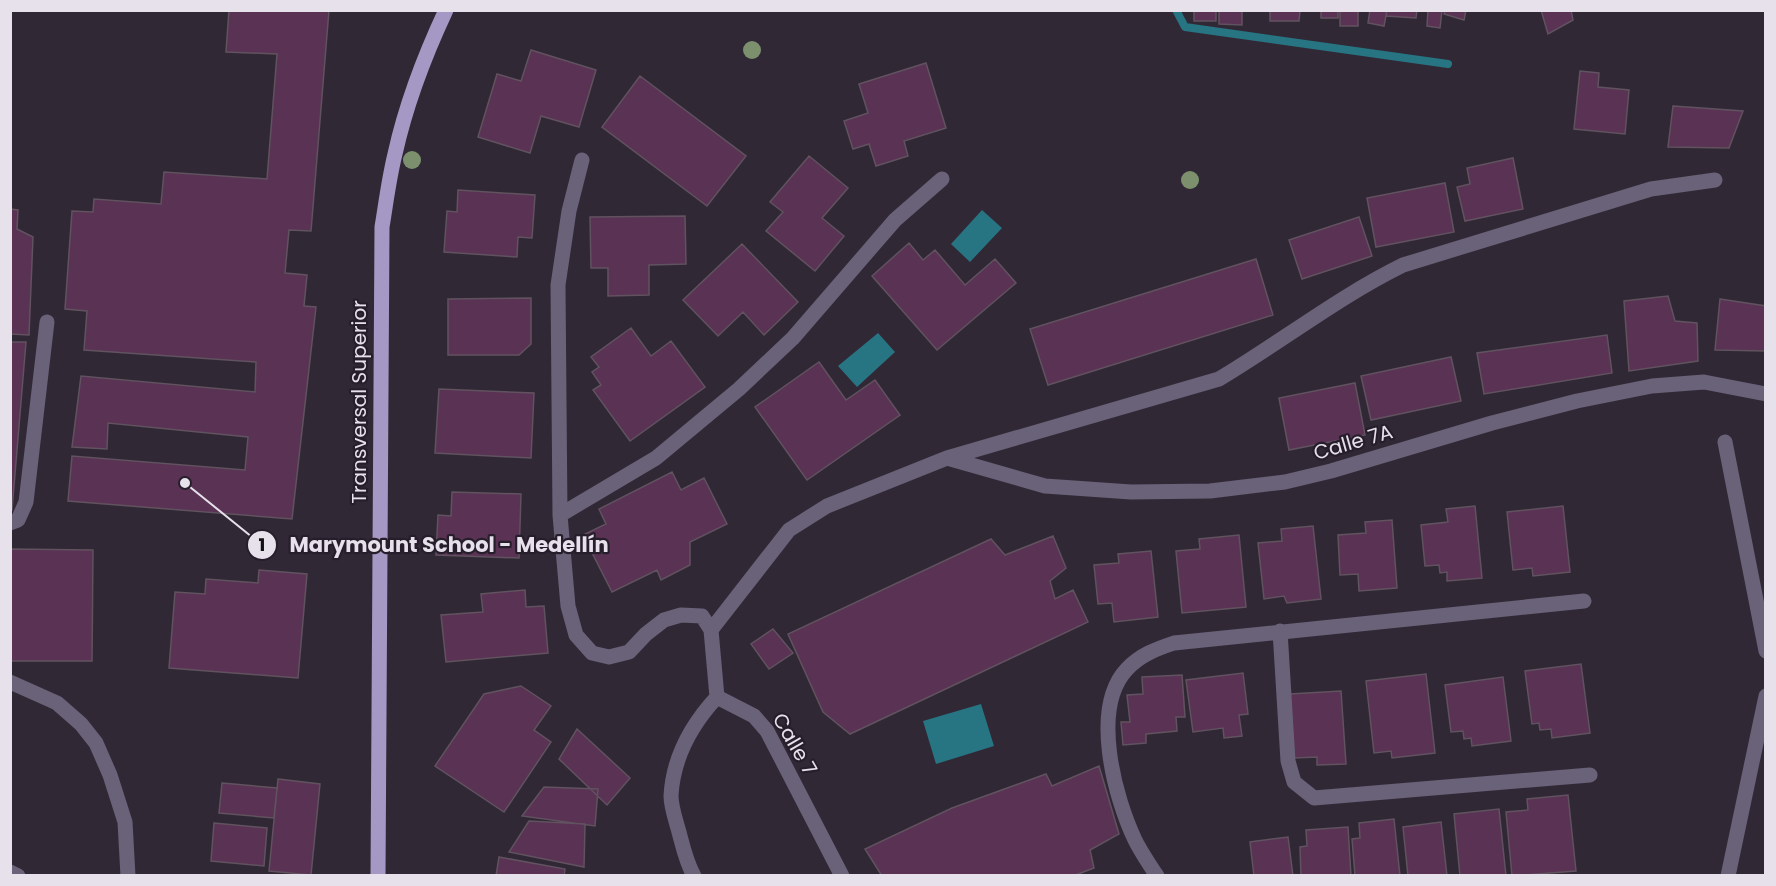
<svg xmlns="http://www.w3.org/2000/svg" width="1776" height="886" font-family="Poppins,sans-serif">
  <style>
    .water { fill: #277482 }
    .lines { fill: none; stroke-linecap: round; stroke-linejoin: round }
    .stream { stroke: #277482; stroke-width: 8 }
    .building { fill: #593254; stroke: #61525f; stroke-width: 1.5 }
    .minor { stroke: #696278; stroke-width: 15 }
    .major { stroke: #a698c4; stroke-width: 15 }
    .tree { fill: #7c906e }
    .labels { text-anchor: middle; stroke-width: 4.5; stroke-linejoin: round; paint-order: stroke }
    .street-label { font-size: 20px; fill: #e7e1eb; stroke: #271e2c }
    .leader { fill: none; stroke: #e7e1eb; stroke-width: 2 }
    .callout-dot { fill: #e7e1eb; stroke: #271e2c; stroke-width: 2 }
    .mark-label { font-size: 18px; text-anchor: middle; font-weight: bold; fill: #111 }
    .callout-label { font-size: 21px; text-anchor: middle; font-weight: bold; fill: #e7e1eb; stroke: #271e2c; stroke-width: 4.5; stroke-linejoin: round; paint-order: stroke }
  </style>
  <rect width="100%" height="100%" fill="#312836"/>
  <path class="water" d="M982,210L1002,228L970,262L951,244Z
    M878,333L895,352L857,387L838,366Z
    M981,704L994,746L936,764L923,721Z"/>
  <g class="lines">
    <path class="stream" d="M1176,10L1185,27L1448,64"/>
  </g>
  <path class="building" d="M229,10H329L311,231L289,230L285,273L307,275L304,306L316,307L292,519L68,501L72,456L245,470L248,437L108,423L107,449L72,447L81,376L255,392L256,362L84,350L87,311L65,309L72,211L93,212L94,199L161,204L164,172L267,179L277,54L226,52Z
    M1194,10H1216V21H1194Z
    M1219,10H1242V25L1219,24Z
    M1270,10H1300L1299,21H1270Z
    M1321,10H1338V18H1321Z
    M1340,10H1358V26H1340Z
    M1370,10H1387L1384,26L1368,23Z
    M1387,10H1417L1416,18L1386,16Z
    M1428,10H1442L1440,28L1427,26Z
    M1445,10H1466L1464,20L1444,14Z
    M1541,10H1571L1573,20L1548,34Z
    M531,50L596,70L579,127L541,116L530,153L478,137L497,74L521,81Z
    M926,63L946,128L904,141L908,156L876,166L869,144L853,149L844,121L868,113L859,84Z
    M1580,71L1599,73L1598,87L1629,90L1625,134L1574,129Z
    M640,76L746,156L707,206L602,127Z
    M1673,106L1743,111L1729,148L1668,147Z
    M809,156L848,188L822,218L844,236L815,271L766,231L783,212L770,202Z
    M1513,158L1523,209L1465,221L1457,187L1470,184L1467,168Z
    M1445,183L1454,232L1376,247L1367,198Z
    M458,190L535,195L532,238L518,237L517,257L444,252L447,211L457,212Z
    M10,209L18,210L17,229L33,237L29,335L10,334Z
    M685,216L686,264L649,265V295L608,296V268H591L590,217Z
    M1359,217L1372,256L1302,279L1289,240Z
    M909,243L923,260L935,250L965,285L995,259L1016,283L937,350L872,276Z
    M742,244L798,302L764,335L743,312L718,336L683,300Z
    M1256,259L1273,315L1048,385L1030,329Z
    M1668,296L1675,321L1697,323L1698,361L1629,371L1624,301Z
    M531,298V344L519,355H448V299Z
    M1720,299L1766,306V351L1715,350Z
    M631,328L651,356L671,341L705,387L630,441L593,390L601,385L592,372L599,367L591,357Z
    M1607,335L1612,373L1484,394L1477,353Z
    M10,342H26L12,510H10Z
    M1451,357L1461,401L1371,420L1361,376Z
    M819,362L846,400L875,380L900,415L807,480L755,407Z
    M1355,383L1365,435L1289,450L1279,398Z
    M439,389L534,393L531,458L435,453Z
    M672,472L681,490L704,478L727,524L690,542V565L661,580L657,570L612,592L583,535L606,524L599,509Z
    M452,492L521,494L519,558L436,555L438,515L451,516Z
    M1475,506L1482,578L1447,581V572L1440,573L1439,565L1425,566L1421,525L1448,522L1446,509Z
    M1563,506L1570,572L1533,576L1532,568L1513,570L1507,512Z
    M1392,520L1397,588L1359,591L1358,574L1340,575L1338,535L1366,533L1365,522Z
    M1313,526L1321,599L1287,603L1284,596L1264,599L1258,543L1282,541L1281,529Z
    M1239,535L1246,607L1182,613L1176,551L1200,549L1199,539Z
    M1053,536L1066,568L1050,581L1055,599L1073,590L1088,622L850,734L823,712L788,634L991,539L1005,555Z
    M10,549L93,550L92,661H10Z
    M1151,551L1158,617L1114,622L1112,603L1098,604L1094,565L1119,563L1118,554Z
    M259,570L307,574L298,678L169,668L175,592L205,594L206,579L258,583Z
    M525,590L526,607L544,606L548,653L446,662L441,615L483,612L481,594Z
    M773,629L793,653L769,669L751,644Z
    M1581,664L1590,733L1552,738L1551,729L1540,730L1539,723L1532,724L1525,671Z
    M1243,673L1248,714L1239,715L1242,736L1224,738L1223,728L1193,732L1186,680Z
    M1426,674L1435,753L1392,758L1391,751L1374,753L1366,681Z
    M1182,675L1185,717H1176L1177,731L1146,734V743L1123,745L1121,722H1130L1127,695L1143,694L1142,677Z
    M1503,677L1511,741L1472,746L1471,738L1464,739L1463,731L1451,732L1445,685Z
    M521,686L551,706L534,730L551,742L504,812L435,766L484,694Z
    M1341,691L1346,764L1317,765V757L1294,758L1290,694Z
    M577,729L630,778L607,805L559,759Z
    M1099,766L1119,834L1090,850L1094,868L1073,876H882L865,849L952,808L1046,774L1052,786Z
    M278,779L320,784L311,875L269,871Z
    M222,783L277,788L274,818L219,813Z
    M544,787L598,789L595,826L522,816Z
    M1568,795L1576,871L1512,876L1506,812L1528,810L1527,799Z
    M1499,809L1506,876H1460L1454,814Z
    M1394,819L1400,876H1355L1352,839L1360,838L1359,823Z
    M529,821L585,824L584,867L509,852Z
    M1441,822L1447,876H1408L1403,827Z
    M214,823L267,828L264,866L211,861Z
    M1348,827L1351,876H1301L1300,847L1307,846L1306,830Z
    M1288,837L1293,876H1254L1250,842Z
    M499,857L565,869L564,876H496Z"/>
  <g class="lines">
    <path class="minor" d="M582,160L569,211L558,285L560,515L568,606L576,635L592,653L609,657L629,652L646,634L664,620L681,615L702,616L711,630
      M1725,442L1766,651
      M947,458L1045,486L1131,492L1210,491L1285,482L1331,471L1492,423L1577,401L1652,386L1704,382L1766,394
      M560,515L656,458L739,389L793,338L895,220L942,179
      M10,523L18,520L26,502L47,322
      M1280,631L1288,761L1294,782L1314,798L1590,775
      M10,682L57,703L81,724L96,743L110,775L125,822L128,876
      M717,697L711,630L789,530L827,506L947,458L1219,379C1281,342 1338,297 1403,265L1651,189L1715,180
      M717,697L754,716L767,731L842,876
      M10,872L18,876
      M694,876C686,862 683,847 679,832C676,821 671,807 671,796C673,758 692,724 717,697
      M1157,876C1149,864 1141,852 1135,840C1115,798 1090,708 1127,669C1140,655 1156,649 1174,643L1584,601
      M1728,876L1766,696"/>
    <path class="major" d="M378,876L382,227C386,203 389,178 395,154C406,104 424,57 446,10"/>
  </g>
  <g class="tree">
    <circle cx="752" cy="50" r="9"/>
    <circle cx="412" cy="160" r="9"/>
    <circle cx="1190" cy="180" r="9"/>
  </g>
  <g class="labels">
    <g class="street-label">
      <text transform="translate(359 402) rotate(-90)" y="7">Transversal Superior</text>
      <text transform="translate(1353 442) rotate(-16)" y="7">Calle 7A</text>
      <text transform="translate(795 744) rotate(60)" y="7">Calle 7</text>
    </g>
  </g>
  <path class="leader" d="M185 483L262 545"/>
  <g class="callout-dot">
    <circle cx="185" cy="483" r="6"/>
    <circle cx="262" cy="545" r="15"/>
  </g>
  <g class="mark-label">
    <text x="262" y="551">1</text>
  </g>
  <g class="callout-label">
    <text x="449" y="552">Marymount School - Medellín</text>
  </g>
  <rect width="1776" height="886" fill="none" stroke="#e7e1eb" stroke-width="24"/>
</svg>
